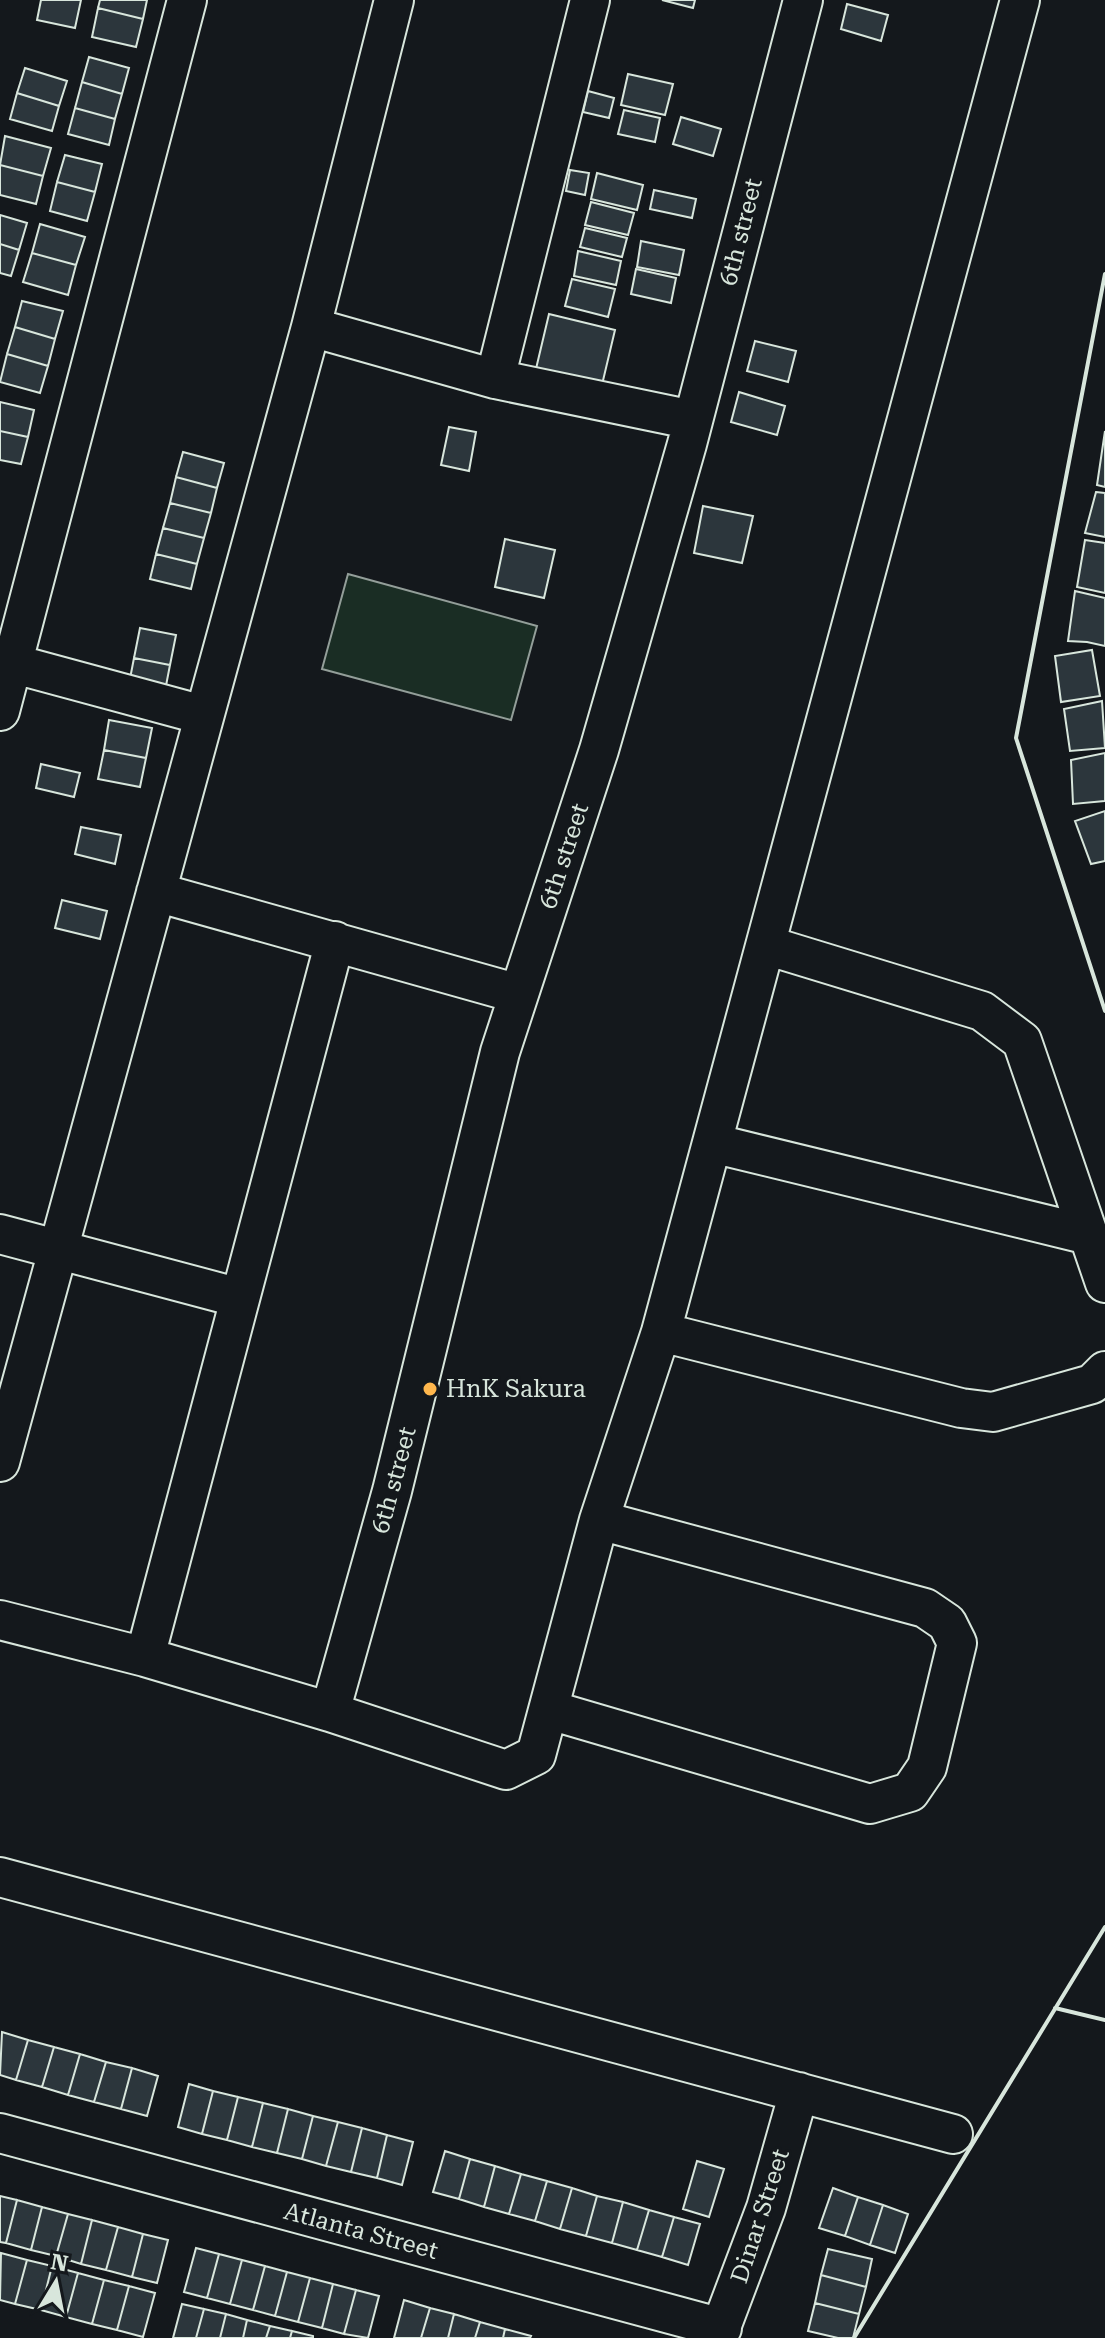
<svg xmlns="http://www.w3.org/2000/svg" width="1105" height="2338" font-family="'Roboto Serif',serif">
  <style>
    .green { fill: #1a2d24; stroke: #939e99; stroke-width: 2 }
    .building { fill: #2c363c; stroke: #d8e6dc; stroke-width: 2 }
    .lines { fill: none; stroke-linecap: round; stroke-linejoin: round }
    .minor-casing { stroke: #d8e6dc; stroke-width: 42 }
    .minor { stroke: #14181c; stroke-width: 38 }
    .wall { stroke: #d8e6dc; stroke-width: 4 }
    .poi-dot { fill: #ffb74d; stroke: #14181c; stroke-width: 3 }
    .labels { text-anchor: middle; stroke-width: 6; stroke-linejoin: round; paint-order: stroke }
    .street-label { font-size: 24px; fill: #d8e6dc; stroke: #14181c }
    .poi-label { font-size: 24px; fill: #d8e6dc; stroke: #14181c; text-anchor: start }
  </style>
  <rect width="100%" height="100%" fill="#14181c"/>
  <path class="green" d="M348,574L537,626L511,720L322,669Z"/>
  <path class="building" d="M41,0H81L75,28L37,20Z
    M100,0H147L143,19L98,8Z
    M662,0H695L693,8Z
    M847,4L888,15L881,41L841,29Z
    M98,8L143,19L136,47L92,37Z
    M89,57L129,68L122,94L82,82Z
    M25,68L67,81L59,106L17,93Z
    M628,74L673,84L665,115L621,105Z
    M82,82L122,94L115,119L75,108Z
    M588,91L614,98L609,118L583,112Z
    M17,93L59,106L52,131L10,119Z
    M75,108L115,119L109,145L68,134Z
    M624,110L660,118L655,142L618,134Z
    M681,117L721,129L713,156L673,144Z
    M5,136L51,148L43,176L0,165Z
    M65,155L102,164L95,192L57,182Z
    M0,165L43,176L36,204L0,195Z
    M570,170L589,173L585,195L566,191Z
    M597,173L643,185L637,210L591,199Z
    M57,182L95,192L87,221L50,211Z
    M654,190L696,199L692,218L650,209Z
    M591,202L634,213L628,235L585,225Z
    M0,215L27,223L19,250L0,244Z
    M40,224L85,237L76,265L32,253Z
    M585,228L627,238L622,257L580,247Z
    M641,241L684,250L679,275L637,267Z
    M0,244L19,250L11,276L0,273Z
    M578,251L621,261L616,285L574,276Z
    M32,253L76,265L68,295L23,282Z
    M636,269L676,278L671,303L631,294Z
    M572,279L615,289L608,317L565,306Z
    M22,301L63,311L55,339L15,327Z
    M549,314L615,330L601,389L535,373Z
    M15,327L55,339L48,366L7,354Z
    M755,341L796,351L788,382L747,371Z
    M7,354L48,366L40,393L0,382Z
    M739,392L785,406L777,435L731,422Z
    M0,402L34,410L28,437L0,431Z
    M449,427L476,432L469,471L441,465Z
    M0,431L28,437L21,464L0,460Z
    M1105,431V487L1097,485Z
    M183,452L224,463L217,488L176,477Z
    M176,477L217,488L211,513L170,503Z
    M1096,492L1105,493V537L1085,533Z
    M170,503L211,513L204,538L163,528Z
    M703,506L753,516L742,563L694,553Z
    M163,528L204,538L197,564L156,554Z
    M505,539L555,550L544,598L495,587Z
    M1085,540L1105,543V593L1077,587Z
    M156,554L197,564L191,589L150,579Z
    M1075,591L1105,598V646L1087,642L1068,641Z
    M140,628L176,635L170,665L134,658Z
    M1092,650L1100,696L1061,702L1055,656Z
    M134,658L170,665L164,696L128,689Z
    M1102,701L1105,748L1070,751L1064,709Z
    M109,720L152,728L146,758L104,750Z
    M104,750L146,758L140,787L98,779Z
    M1105,753V801L1073,804L1071,760Z
    M41,764L80,773L74,797L36,788Z
    M1105,811V861L1091,864L1075,821Z
    M81,827L121,835L115,864L75,854Z
    M62,900L107,911L100,939L55,928Z
    M2,2032L28,2040L16,2080L0,2075Z
    M28,2040L54,2047L42,2087L16,2080Z
    M54,2047L80,2054L68,2095L42,2087Z
    M80,2054L106,2062L94,2102L68,2095Z
    M106,2062L132,2068L121,2109L94,2102Z
    M132,2068L158,2076L147,2116L121,2109Z
    M189,2084L213,2091L202,2134L178,2127Z
    M213,2091L238,2097L227,2140L202,2134Z
    M238,2097L263,2103L252,2147L227,2140Z
    M263,2103L288,2109L277,2153L252,2147Z
    M288,2109L313,2116L302,2159L277,2153Z
    M313,2116L338,2122L326,2166L302,2159Z
    M338,2122L362,2128L351,2172L326,2166Z
    M362,2128L387,2135L377,2178L351,2172Z
    M387,2135L413,2142L402,2185L377,2178Z
    M445,2151L470,2159L459,2199L433,2192Z
    M470,2159L495,2166L484,2207L459,2199Z
    M697,2161L724,2169L709,2217L683,2209Z
    M495,2166L521,2174L509,2214L484,2207Z
    M521,2174L547,2181L535,2221L509,2214Z
    M547,2181L572,2188L560,2229L535,2221Z
    M572,2188L597,2196L586,2236L560,2229Z
    M833,2188L858,2197L845,2236L819,2228Z
    M0,2196L17,2200L6,2243L0,2242Z
    M597,2196L623,2202L612,2243L586,2236Z
    M858,2197L883,2205L870,2245L845,2236Z
    M17,2200L42,2207L31,2250L6,2243Z
    M623,2202L649,2210L637,2250L612,2243Z
    M883,2205L908,2214L895,2253L870,2245Z
    M42,2207L68,2214L56,2256L31,2250Z
    M649,2210L674,2217L662,2257L637,2250Z
    M68,2214L92,2220L81,2264L56,2256Z
    M674,2217L700,2224L688,2265L662,2257Z
    M92,2220L118,2227L106,2270L81,2264Z
    M118,2227L143,2234L132,2277L106,2270Z
    M143,2234L168,2240L157,2283L132,2277Z
    M196,2248L219,2254L207,2298L184,2292Z
    M828,2249L872,2259L866,2287L821,2275Z
    M1,2253L27,2260L15,2304L0,2300Z
    M219,2254L242,2260L230,2304L207,2298Z
    M27,2260L52,2266L41,2310L15,2304Z
    M242,2260L265,2266L253,2310L230,2304Z
    M52,2266L78,2273L66,2317L41,2310Z
    M265,2266L287,2272L275,2316L253,2310Z
    M287,2272L310,2278L298,2322L275,2316Z
    M78,2273L104,2280L92,2324L66,2317Z
    M821,2275L866,2287L859,2314L815,2303Z
    M310,2278L333,2284L322,2328L298,2322Z
    M104,2280L129,2286L117,2330L92,2324Z
    M333,2284L356,2290L344,2334L322,2328Z
    M129,2286L155,2293L143,2337L117,2330Z
    M356,2290L379,2296L368,2338L344,2334Z
    M404,2300L430,2308L421,2338H394Z
    M815,2303L859,2314L853,2338H838L808,2331Z
    M182,2304L204,2309L196,2338H173Z
    M430,2308L454,2314L448,2338H421Z
    M204,2309L226,2314L220,2338H196Z
    M226,2314L247,2320L243,2338H220Z
    M454,2314L480,2322L475,2338H448Z
    M247,2320L270,2326L266,2338H243Z
    M480,2322L505,2329L503,2338H475Z
    M270,2326L292,2331L290,2338H266Z
    M505,2329L531,2336L530,2338H503Z
    M292,2331L313,2336V2338H290Z"/>
  <g class="lines">
    <defs>
      <path id="minor" d="M311,327L495,379L693,420
        M495,379L590,0
        M0,660L203,715
        M0,711L187,0
        M156,892L519,994
        M766,945L982,1011L1022,1041L1105,1283
        M712,1143L1089,1235
        M0,1234L240,1298
        M661,1332L961,1408L993,1412L1092,1384L1105,1371
        M0,1462L311,327L394,0
        M0,1620L145,1657L330,1712L506,1770L536,1755L599,1520L661,1332L1020,0
        M145,1657L335,941
        M550,1710L870,1804L910,1792L927,1767L957,1643L947,1623L925,1608L599,1520
        M330,1712L392,1491L500,1052L599,750L687,444L803,0
        M0,1877L953,2134
        M0,2133L722,2328
        M717,2338L766,2208L799,2092"/>
    </defs>
    <use href="#minor" class="minor-casing"/>
    <use href="#minor" class="minor"/>
    <path class="wall" d="M1105,274L1016,738L1105,1011
      M1055,2008L1105,2020
      M854,2338L1105,1927"/>
  </g>
  <circle class="poi-dot" cx="430" cy="1389" r="8"/>
  <g class="labels">
    <g class="street-label">
      <text transform="translate(741 232) rotate(-76)" y="8">6th street</text>
      <text transform="translate(564 856) rotate(-72)" y="8">6th street</text>
      <text transform="translate(394 1480) rotate(-75)" y="8">6th street</text>
      <text transform="translate(760 2216) rotate(-72)" y="8">Dinar Street</text>
      <text transform="translate(361 2231) rotate(15)" y="8">Atlanta Street</text>
    </g>
    <g class="poi-label">
      <text x="446" y="1397">HnK Sakura</text>
    </g>
  </g>
  <g transform="translate(56 2282) rotate(10)" stroke="#14181c" stroke-width="6" paint-order="stroke">
  <path d="M0-6L14 30L0 20L-14 30Z" fill="#d8e6dc"/>
  <text y="-12" font-size="22" font-weight="bold" text-anchor="middle" fill="#d8e6dc">N</text>
  </g>
</svg>
